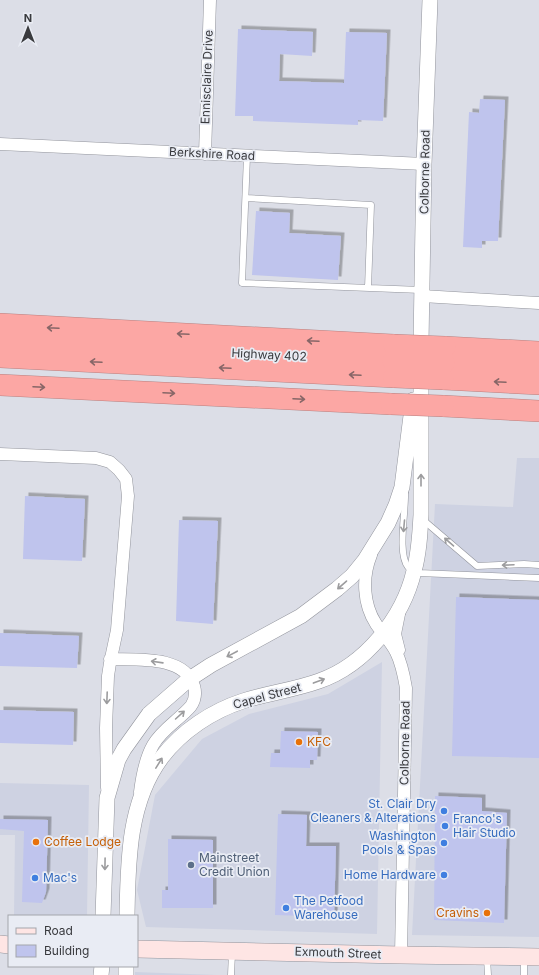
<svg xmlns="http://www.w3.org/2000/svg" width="539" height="975" font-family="Inter,sans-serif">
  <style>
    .built { fill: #ced2e2 }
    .building { fill: #bfc4ed; filter: url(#shadow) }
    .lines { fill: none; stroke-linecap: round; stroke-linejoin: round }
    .service-casing { stroke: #92949c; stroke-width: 7 }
    .minor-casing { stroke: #92949c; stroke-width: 13 }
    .tertiary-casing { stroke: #92949c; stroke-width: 16 }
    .secondary-casing { stroke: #92949c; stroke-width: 18 }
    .motorway-casing { stroke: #b88180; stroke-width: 22 }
    .service { stroke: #fff; stroke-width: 6 }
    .minor { stroke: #fff; stroke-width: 12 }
    .tertiary { stroke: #fff; stroke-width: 15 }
    .secondary { stroke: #fee5e4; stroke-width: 17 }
    .motorway { stroke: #fca7a4; stroke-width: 21 }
    .motorway-bridge-casing { stroke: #b88180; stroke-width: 22; stroke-linecap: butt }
    .motorway-bridge { stroke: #fca7a4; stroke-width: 21 }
    .oneway { stroke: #876667 }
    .oneway2 { stroke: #9c9c9e }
    .food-dot { fill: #e8710a; stroke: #e9ecf4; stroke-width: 1.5 }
    .shop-dot { fill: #3f7fe0; stroke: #e9ecf4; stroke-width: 1.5 }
    .service-dot { fill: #5c6f8a; stroke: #e9ecf4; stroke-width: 1.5 }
    .labels { text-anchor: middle; stroke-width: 3.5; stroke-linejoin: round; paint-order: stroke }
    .street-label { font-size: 12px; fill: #393a3e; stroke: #e9ecf4 }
    .food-label { font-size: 12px; fill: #c56008; stroke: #e9ecf4; text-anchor: start }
    .shop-label { font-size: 12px; fill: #366cbe; stroke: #e9ecf4; text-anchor: end }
    .service-label { font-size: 12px; fill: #4e5e75; stroke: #e9ecf4; text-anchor: start }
  </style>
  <defs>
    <filter id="shadow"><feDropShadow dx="3.5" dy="-3.5" stdDeviation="0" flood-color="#0004"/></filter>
  </defs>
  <rect width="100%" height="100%" fill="#dcdee7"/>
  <path class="built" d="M517,458H539V937L412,935L435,504L513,507Z
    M382,662L377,934L146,927L137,890L155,795L202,739L249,714L328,694Z
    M0,783L89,785L87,916H14L15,835H0Z
    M135,972L217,975H135Z"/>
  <path class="building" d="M238,29L313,32L312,56L280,54L279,81L344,83L346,32L387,33L383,121L358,120V125L253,121V116H235Z
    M480,99L505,100L498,241H482V248L463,247L469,112L479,113Z
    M256,211L290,213L289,233L341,236L338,280L252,275Z
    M25,496L85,499L82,561L23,559Z
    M179,520L218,521L213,624L176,621Z
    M456,597L539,600V758L452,756Z
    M0,633L79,636L77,668L0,666Z
    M0,710L74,712L73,745L0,743Z
    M281,731L318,732L317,760H310V768L270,767L271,753H280Z
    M435,796L482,798V811L507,813L504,923L434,920Z
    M278,814L307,815L306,846H336L334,917L275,915Z
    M0,819L48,820L46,892L42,903L22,902L24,831L0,829Z
    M168,839L213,840V908H162V890H168Z"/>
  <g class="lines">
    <defs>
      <path id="service" d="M247,156L242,283L421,290
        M246,198L371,205L368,288
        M405,492C406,511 397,553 408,567C411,571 415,572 419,573L539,578
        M422,519L477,566L524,564L539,565
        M487,958L488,975
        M231,975L232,953
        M524,975V959"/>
      <path id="minor" d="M0,144L424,164
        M205,154L210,0
        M422,296L539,303
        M0,454L96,458L110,462L119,470L126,479L128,496L117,630L110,663L108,676L106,728L107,788
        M371,555C362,577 363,604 376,624C383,634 391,642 396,652C402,664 404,676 406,688L401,955
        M399,614L395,634L399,650
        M110,659C137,660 184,655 194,686C196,693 195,700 191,706C179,720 162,729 153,745C145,759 142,776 140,792"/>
      <path id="tertiary" d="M103,916L107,798L118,760L124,749L149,714L188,680L211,665L301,616L337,589L352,576L365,560L388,523L396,505L402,487L413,400
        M127,916C128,862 128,802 162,757C182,731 212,711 243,701C268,693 294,690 319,681C365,665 403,618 414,571C419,553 420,534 421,515V343L424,164L430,0
        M101,975L102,966
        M126,975V966"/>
      <path id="secondary" d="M0,944L9,945
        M137,949L401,955L539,957"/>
      <path id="motorway" d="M0,324L394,345
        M0,341L393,361
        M445,347L539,352
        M0,357L394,377
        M444,363L539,368
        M443,379L539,384
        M0,385L391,404
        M443,406L539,411"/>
    </defs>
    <use href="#service" class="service-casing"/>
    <use href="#minor" class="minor-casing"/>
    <use href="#tertiary" class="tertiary-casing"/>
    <use href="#secondary" class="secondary-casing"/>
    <use href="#motorway" class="motorway-casing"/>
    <use href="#service" class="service"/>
    <use href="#minor" class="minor"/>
    <use href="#tertiary" class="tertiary"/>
    <use href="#secondary" class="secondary"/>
    <use href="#motorway" class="motorway"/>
    <defs>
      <path id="motorway-bridge" d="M394,345L445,347
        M393,361L444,363
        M394,377L443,379
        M391,404L443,406"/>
    </defs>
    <use href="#motorway-bridge" class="motorway-bridge-casing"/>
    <use href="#motorway-bridge" class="motorway-bridge"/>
  </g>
  <defs><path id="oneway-shaft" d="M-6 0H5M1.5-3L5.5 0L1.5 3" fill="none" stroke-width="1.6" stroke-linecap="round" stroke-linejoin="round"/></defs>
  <g class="oneway">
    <use href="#oneway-shaft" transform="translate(53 328) rotate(-177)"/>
    <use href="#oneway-shaft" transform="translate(183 334) rotate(-177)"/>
    <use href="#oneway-shaft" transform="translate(313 341) rotate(-177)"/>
    <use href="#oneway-shaft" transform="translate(96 362) rotate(-177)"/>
    <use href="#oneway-shaft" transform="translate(225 368) rotate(-177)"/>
    <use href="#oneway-shaft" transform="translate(355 375) rotate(-177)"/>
    <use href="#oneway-shaft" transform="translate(500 382) rotate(-177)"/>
    <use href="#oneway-shaft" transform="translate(39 387) rotate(3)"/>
    <use href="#oneway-shaft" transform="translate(169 393) rotate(3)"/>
    <use href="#oneway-shaft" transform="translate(299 399) rotate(3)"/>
  </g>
  <g class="oneway2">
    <use href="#oneway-shaft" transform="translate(421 480) rotate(-90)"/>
    <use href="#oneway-shaft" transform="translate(404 526) rotate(95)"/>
    <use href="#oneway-shaft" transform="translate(449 542) rotate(-139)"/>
    <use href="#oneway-shaft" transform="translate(508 565) rotate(178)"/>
    <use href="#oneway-shaft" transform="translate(342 585) rotate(139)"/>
    <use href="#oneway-shaft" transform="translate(232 654) rotate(152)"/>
    <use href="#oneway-shaft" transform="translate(157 662) rotate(-172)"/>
    <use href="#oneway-shaft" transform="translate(319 681) rotate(-20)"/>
    <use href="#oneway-shaft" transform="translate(107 698) rotate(92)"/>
    <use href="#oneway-shaft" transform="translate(180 715) rotate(-42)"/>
    <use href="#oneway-shaft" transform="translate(159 763) rotate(-58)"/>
    <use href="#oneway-shaft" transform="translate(105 864) rotate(91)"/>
  </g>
  <g class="food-dot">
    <circle cx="299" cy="742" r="4"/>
    <circle cx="36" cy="842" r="4"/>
    <circle cx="487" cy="913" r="4"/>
  </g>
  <g class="shop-dot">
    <circle cx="444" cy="811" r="4"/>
    <circle cx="445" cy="826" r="4"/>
    <circle cx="444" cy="843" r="4"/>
    <circle cx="444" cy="875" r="4"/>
    <circle cx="35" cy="878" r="4"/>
    <circle cx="286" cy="908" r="4"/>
  </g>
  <circle class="service-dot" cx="191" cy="865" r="4"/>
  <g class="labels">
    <g class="street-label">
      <text transform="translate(207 77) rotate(-88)" y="4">Ennisclaire Drive</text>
      <text transform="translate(212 154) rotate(3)" y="4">Berkshire Road</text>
      <text transform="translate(425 172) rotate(-89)" y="4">Colborne Road</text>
      <text transform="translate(269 355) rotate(3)" y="4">Highway 402</text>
      <text transform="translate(267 696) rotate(-15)" y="4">Capel Street</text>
      <text transform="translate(405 743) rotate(-89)" y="4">Colborne Road</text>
      <text transform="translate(338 953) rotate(2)" y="4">Exmouth Street</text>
    </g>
    <g class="food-label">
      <text x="307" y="746">KFC</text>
      <text x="44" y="846">Coffee Lodge</text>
      <text x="479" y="917" text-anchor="end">Cravins</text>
    </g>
    <g class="shop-label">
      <text x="436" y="808">St. Clair Dry<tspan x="436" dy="14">Cleaners &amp; Alterations</tspan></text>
      <text x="453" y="823" text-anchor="start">Franco's<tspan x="453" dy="14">Hair Studio</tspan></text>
      <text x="436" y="840">Washington<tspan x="436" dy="14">Pools &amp; Spas</tspan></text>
      <text x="436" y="879">Home Hardware</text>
      <text x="43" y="882" text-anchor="start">Mac's</text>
      <text x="294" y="905" text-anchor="start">The Petfood<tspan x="294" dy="14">Warehouse</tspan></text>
    </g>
    <g class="service-label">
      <text x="199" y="862">Mainstreet<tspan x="199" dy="14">Credit Union</tspan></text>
    </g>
  </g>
  <rect x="8" y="915" width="130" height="52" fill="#e9ecf4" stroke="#a3a5ab"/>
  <rect x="16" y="928" width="20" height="6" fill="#fee5e4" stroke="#a3a5ab"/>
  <text x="44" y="935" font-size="12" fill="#393a3e">Road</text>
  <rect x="16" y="945" width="20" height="12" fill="#bfc4ed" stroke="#a3a5ab"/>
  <text x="44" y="955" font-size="12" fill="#393a3e">Building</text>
  <g transform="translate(28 28)" stroke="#e9ecf4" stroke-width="3" paint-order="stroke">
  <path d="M0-3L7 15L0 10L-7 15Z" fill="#393a3e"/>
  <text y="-6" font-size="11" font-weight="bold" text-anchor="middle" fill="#393a3e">N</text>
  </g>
</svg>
